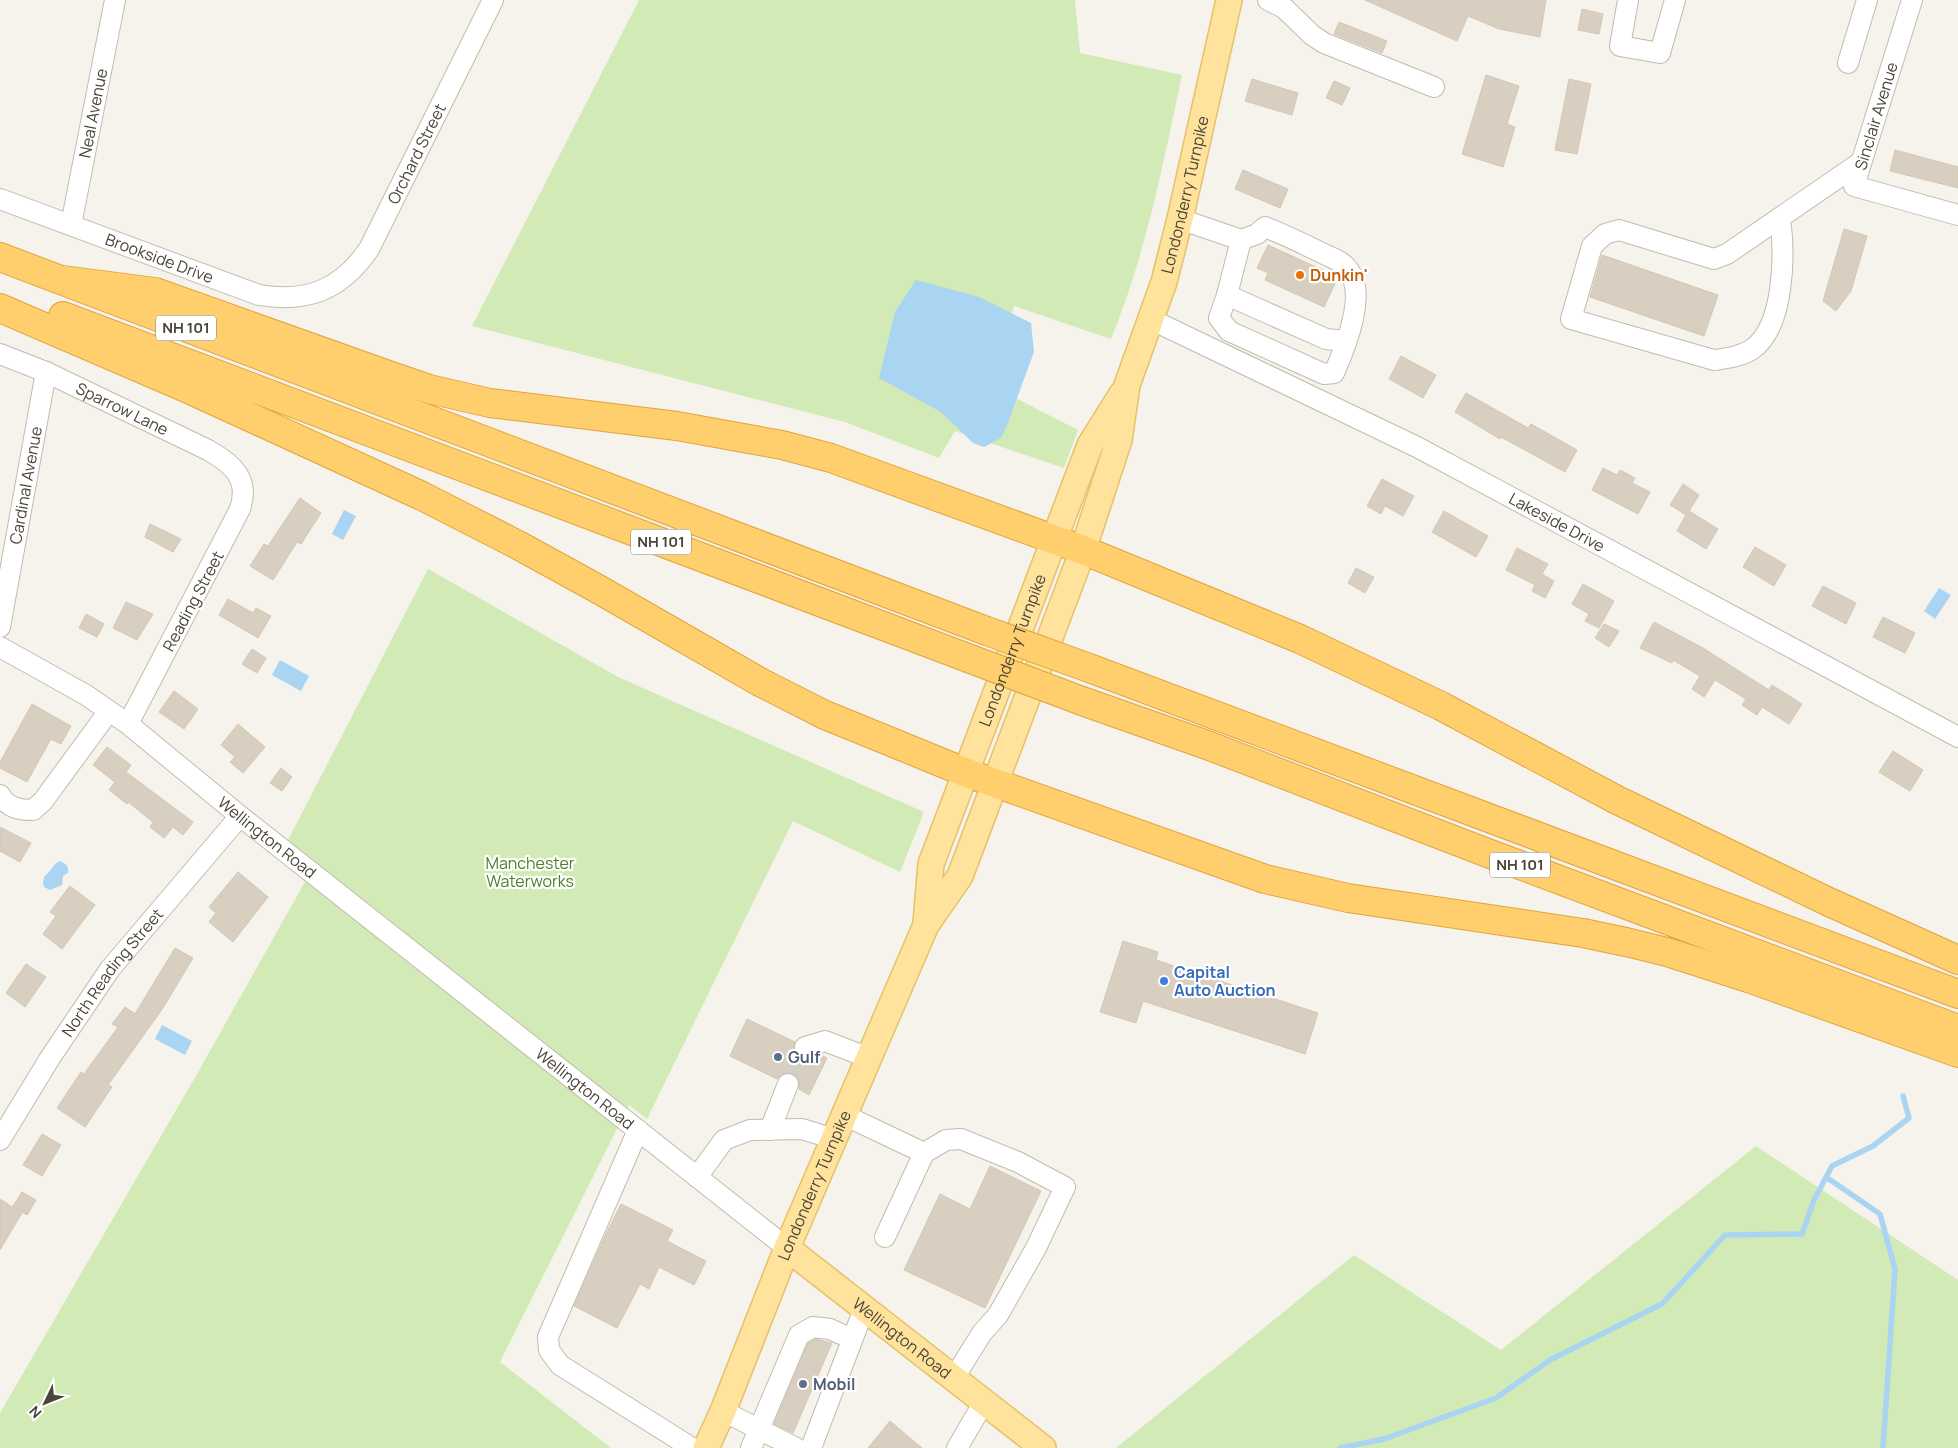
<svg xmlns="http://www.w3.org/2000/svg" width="1958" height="1448" font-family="Manrope,sans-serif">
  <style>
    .green { fill: #d2eab5 }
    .water { fill: #a9d4f2 }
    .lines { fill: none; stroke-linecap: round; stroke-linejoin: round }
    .stream { stroke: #a9d4f2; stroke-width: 5.5 }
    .building { fill: #d8cfc1; stroke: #d3c7b4 }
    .minor-tunnel { stroke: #d4d0c8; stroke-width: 20; stroke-dasharray: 20 10; stroke-linecap: butt }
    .minor-casing { stroke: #c2bbae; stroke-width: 22 }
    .major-casing { stroke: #e6c16a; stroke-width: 28 }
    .highway-casing { stroke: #e0a43c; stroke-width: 30 }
    .minor { stroke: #fff; stroke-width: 20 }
    .major { stroke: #ffe39c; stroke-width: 25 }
    .highway { stroke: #ffcf6e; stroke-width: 28 }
    .highway-bridge-casing { stroke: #e0a43c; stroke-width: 30; stroke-linecap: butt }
    .highway-bridge { stroke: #ffcf6e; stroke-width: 28 }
    .food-dot { fill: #e8710a; stroke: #fff; stroke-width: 2 }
    .shop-dot { fill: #3f7fe0; stroke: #fff; stroke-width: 2 }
    .service-dot { fill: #5c6f8a; stroke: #fff; stroke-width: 2 }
    .labels { text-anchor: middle; stroke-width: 4.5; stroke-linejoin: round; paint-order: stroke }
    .shield { fill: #fff; stroke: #817c74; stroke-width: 1 }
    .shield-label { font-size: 15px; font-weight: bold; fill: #4b4439 }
    .street-label { font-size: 16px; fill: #4b4439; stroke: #fff }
    .food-label { font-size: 16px; font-weight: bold; fill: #c56008; stroke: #fff; text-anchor: start }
    .park-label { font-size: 16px; fill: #4a7f2a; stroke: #fff }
    .shop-label { font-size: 16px; font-weight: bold; fill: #366cbe; stroke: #fff; text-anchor: start }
    .service-label { font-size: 16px; font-weight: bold; fill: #4e5e75; stroke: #fff; text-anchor: start }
  </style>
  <rect width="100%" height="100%" fill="#f6f3ec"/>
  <path class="green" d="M639,0H1075L1080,53L1182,75C1163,164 1146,254 1111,339L1014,306L992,386L1078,430L1064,468L955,431L939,458L845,422L472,326Z
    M428,569L618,677L924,812L900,872L793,821L647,1119L629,1105L500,1362L611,1448H0V1413L197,1074L315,864L287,842Z
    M1756,1146L1958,1280V1448H1116L1354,1255L1501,1350Z"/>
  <path class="water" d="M916,280L979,297L1031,323L1034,352L1007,425L1001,438L984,447L973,443L941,412L879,378L895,312Z
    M344,510L356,516L343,540L332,534Z
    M1939,588L1951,595L1935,619L1924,611Z
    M280,660L309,676L301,691L272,675Z
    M59,861C66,863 69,866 68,873L63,876L62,885L50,890L44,887L43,883L44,877C50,872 53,865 59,861Z
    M162,1025L192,1041L185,1055L155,1039Z"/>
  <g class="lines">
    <path class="stream" d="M1826,1177L1880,1214L1895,1269L1883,1448
      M1340,1448L1384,1439L1496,1398L1550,1360L1662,1304L1725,1235L1802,1234L1814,1200L1832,1166L1873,1146L1909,1118L1903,1096"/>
  </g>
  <path class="building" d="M1365,0H1546L1540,37L1499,29L1468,16L1457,41Z
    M1582,9L1603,14L1599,34L1578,30Z
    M1339,22L1387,41L1382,53L1334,34Z
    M1486,75L1519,86L1507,124L1515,127L1503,167L1462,154Z
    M1252,79L1298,93L1292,115L1245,101Z
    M1569,79L1591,84L1577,154L1555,150Z
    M1334,81L1350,88L1342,105L1326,98Z
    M1895,150L1958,167V188L1890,171Z
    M1243,170L1288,189L1280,208L1235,189Z
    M1844,229L1867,236L1851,291L1836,311L1823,301Z
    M1268,245L1338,277L1324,307L1265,280L1268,273L1257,268Z
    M1602,255L1718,295L1704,336L1590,297Z
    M1401,356L1436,375L1423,398L1389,379Z
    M1466,393L1528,428L1531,424L1577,450L1565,472L1501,437L1500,439L1455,412Z
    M1603,468L1617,475L1620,470L1635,478L1632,483L1650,492L1638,514L1592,490Z
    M1382,479L1414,496L1403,516L1385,506L1381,514L1367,506Z
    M1683,484L1699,495L1689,511L1718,529L1706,549L1677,531L1686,515L1670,505Z
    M300,498L321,513L301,544L297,542L273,580L250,566L264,544L268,546Z
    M1444,511L1488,536L1476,557L1432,532Z
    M150,524L181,539L173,552L145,537Z
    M1755,547L1786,565L1774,586L1743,567Z
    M1517,548L1548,564L1542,574L1554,581L1545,598L1532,591L1535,585L1506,570Z
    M1356,568L1374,577L1365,593L1348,583Z
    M1583,584L1614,601L1599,628L1585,621L1589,614L1572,604Z
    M1823,586L1856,603L1846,624L1812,606Z
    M228,599L253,613L256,608L271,616L258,638L219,615Z
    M126,602L153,614L137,640L113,628Z
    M86,614L104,624L97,637L79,628Z
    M1883,617L1915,633L1905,653L1873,637Z
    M1654,622L1703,648L1769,690L1772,685L1802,704L1789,724L1762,707L1757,715L1742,705L1746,699L1715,680L1704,697L1692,689L1700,676L1673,660L1672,663L1640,648Z
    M1604,624L1619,631L1609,647L1595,638Z
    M252,649L266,658L257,673L242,664Z
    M174,691L198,709L184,729L159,712Z
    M32,704L71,726L61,744L51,739L27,782L0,768V762Z
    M238,724L265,747L243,773L230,762L235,757L221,745Z
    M107,747L131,765L126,772L193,822L183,835L173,827L164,838L150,827L153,822L128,802L127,804L109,790L115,782L93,765Z
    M1893,751L1923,770L1910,791L1879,772Z
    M281,768L292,777L282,791L270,783Z
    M0,827L31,843L20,862L0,851Z
    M238,872L268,897L233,942L209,922L216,913L209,907Z
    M70,886L95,905L62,949L43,934L56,916L50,912Z
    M1123,941L1158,952L1156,960L1318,1013L1305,1054L1143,1001L1136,1023L1100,1012Z
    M175,948L193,958L163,1008L108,1085L112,1087L85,1127L57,1108L81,1072L84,1074L118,1027L112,1024L125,1007L135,1014Z
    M26,964L46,977L25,1007L6,993Z
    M747,1019L795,1042L794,1051L802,1058L821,1055L827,1058L809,1095L799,1089L800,1082L793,1073L786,1072L777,1079L730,1056Z
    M42,1134L61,1145L42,1176L23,1165Z
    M990,1166L1041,1191L985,1308L904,1270L940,1194L970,1209Z
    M22,1192L36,1200L27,1215L13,1206Z
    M0,1199L22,1213L0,1250Z
    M621,1204L673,1230L667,1241L706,1261L694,1285L659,1267L649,1289L640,1284L617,1328L574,1306L605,1236Z
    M816,1339L832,1343L793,1433L774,1424L808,1343Z
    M890,1421L922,1448H868Z"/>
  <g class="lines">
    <path class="minor-tunnel" d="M788,1084L805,1047"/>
    <defs>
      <g id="minor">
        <path d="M1268,0L1284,8L1312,35L1324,43L1434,87"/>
        <path d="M1628,0L1620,46L1660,53L1675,0"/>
        <path d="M1912,0L1854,186L1958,215"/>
        <path d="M1848,63L1867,0"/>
        <path id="s1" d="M0,199L259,295C307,303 341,290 369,249L493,0"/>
        <path d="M1780,218C1785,253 1785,328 1751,350C1739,357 1727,358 1714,360L1571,319L1592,246L1605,234L1619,230L1714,259L1727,254L1861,162"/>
        <path d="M1180,219L1241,240L1227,295L1326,339L1346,341"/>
        <path id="s2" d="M71,225L115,0"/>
        <path d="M1227,295L1219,318L1229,331L1324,374L1334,373C1346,346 1370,288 1344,265C1339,260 1330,257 1324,254C1304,244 1285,235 1265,227L1257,234L1241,240"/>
        <path id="s3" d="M1150,319L1417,447L1958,737"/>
        <path id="s4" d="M0,354L46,372L208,450C233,464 250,479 240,509L128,724"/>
        <path id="s5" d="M0,627L46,372"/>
        <path id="s6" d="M0,647L86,695L128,724L240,816L787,1248"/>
        <path d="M0,795C8,808 19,810 33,810L43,801L109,711"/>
        <path d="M805,1047L825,1041L869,1058"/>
        <path d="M844,1115L924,1153L885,1237"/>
        <path d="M638,1130L548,1337L549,1350L560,1365L692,1448"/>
        <path d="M770,1130L788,1084"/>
        <path id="s7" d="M0,1140L50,1058L110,969L240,816"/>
        <path d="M924,1153L946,1140L961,1139L1018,1162L1065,1187L1036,1248L998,1315L982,1333L954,1378"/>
        <path d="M697,1177L724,1140L750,1130L802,1129L834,1139"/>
        <path d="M723,1411L796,1448"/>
        <path d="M751,1448L799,1335L813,1327L830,1329L852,1339"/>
        <path d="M811,1448L864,1309"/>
        <path d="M957,1448L984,1402"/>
      </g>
      <g id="major">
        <path id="s8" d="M926,923L931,864L1090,445L1122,394"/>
        <path id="s9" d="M787,1248L1043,1448"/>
        <path id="s10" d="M706,1448L723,1411L787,1248L926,925L960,876L1083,550L1119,440L1127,385L1164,282L1180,219L1229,0"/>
      </g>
      <path id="highway" d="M0,257L984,630
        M63,280L155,292L391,376L429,389L490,403L677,426L782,445L831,458L1083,550L1300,639L1441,706L1617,800L1829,902L1958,960
        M0,308L193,391L422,496L518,545L598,589L760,682L825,715L967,773L1265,879L1348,898L1583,933L1626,942L1667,952L1751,979L1958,1053
        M63,316L968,658
        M1092,669L1958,994
        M1082,701L1207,745L1485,852L1958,1029"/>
    </defs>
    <use href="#minor" class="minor-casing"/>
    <use href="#major" class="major-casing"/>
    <use href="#highway" class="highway-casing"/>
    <use href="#minor" class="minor"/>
    <use href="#major" class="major"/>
    <use href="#highway" class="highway"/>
    <defs>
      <path id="highway-bridge" d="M984,630L1092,669
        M968,658L1082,701"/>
    </defs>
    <use href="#highway-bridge" class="highway-bridge-casing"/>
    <use href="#highway-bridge" class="highway-bridge"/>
  </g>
  <circle class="food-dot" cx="1300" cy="275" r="5"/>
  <circle class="shop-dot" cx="1164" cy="981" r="5"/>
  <g class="service-dot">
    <circle cx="778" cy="1057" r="5"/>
    <circle cx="803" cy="1384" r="5"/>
  </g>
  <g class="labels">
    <g class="shield">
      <rect x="156" y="315.5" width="60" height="25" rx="4"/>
      <rect x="631" y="529.5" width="60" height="25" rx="4"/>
      <rect x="1490" y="852.5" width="60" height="25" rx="4"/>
    </g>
    <g class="shield-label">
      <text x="186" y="333">NH 101</text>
      <text x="661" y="547">NH 101</text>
      <text x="1520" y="870">NH 101</text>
    </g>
    <g class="street-label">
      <text dy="6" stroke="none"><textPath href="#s2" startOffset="114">Neal Avenue</textPath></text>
      <text transform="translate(1876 116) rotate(-73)" y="6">Sinclair Avenue</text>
      <text dy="6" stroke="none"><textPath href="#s1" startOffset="510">Orchard Street</textPath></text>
      <text dy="6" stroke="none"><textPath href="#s10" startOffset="1346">Londonderry Turnpike</textPath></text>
      <text dy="6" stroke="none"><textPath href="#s1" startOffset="170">Brookside Drive</textPath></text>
      <text dy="6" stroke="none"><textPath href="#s4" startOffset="134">Sparrow Lane</textPath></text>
      <text dy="6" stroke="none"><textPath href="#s5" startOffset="144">Cardinal Avenue</textPath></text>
      <text dy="6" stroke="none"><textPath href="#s3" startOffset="455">Lakeside Drive</textPath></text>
      <text transform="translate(193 601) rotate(-62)" y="6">Reading Street</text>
      <text dy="6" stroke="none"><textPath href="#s8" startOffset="288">Londonderry Turnpike</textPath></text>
      <text dy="6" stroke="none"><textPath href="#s6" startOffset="329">Wellington Road</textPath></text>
      <text dy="6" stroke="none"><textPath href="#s7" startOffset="202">North Reading Street</textPath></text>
      <text dy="6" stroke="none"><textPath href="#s6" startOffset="734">Wellington Road</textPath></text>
      <text dy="6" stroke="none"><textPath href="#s10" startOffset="284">Londonderry Turnpike</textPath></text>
      <text dy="6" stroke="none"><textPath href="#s9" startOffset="146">Wellington Road</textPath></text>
    </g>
    <g class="food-label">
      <text x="1310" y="281">Dunkin'</text>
    </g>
    <g class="park-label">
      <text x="530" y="869">Manchester<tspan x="530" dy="18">Waterworks</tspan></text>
    </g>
    <g class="shop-label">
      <text x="1174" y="978">Capital<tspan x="1174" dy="18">Auto Auction</tspan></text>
    </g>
    <g class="service-label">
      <text x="788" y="1063">Gulf</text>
      <text x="813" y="1390">Mobil</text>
    </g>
  </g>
  <g transform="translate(45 1403) rotate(227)" stroke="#ffffff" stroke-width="4" paint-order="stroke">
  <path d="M0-4L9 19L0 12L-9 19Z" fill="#4b4439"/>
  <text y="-8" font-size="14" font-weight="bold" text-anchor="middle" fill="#4b4439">N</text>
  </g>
</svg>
